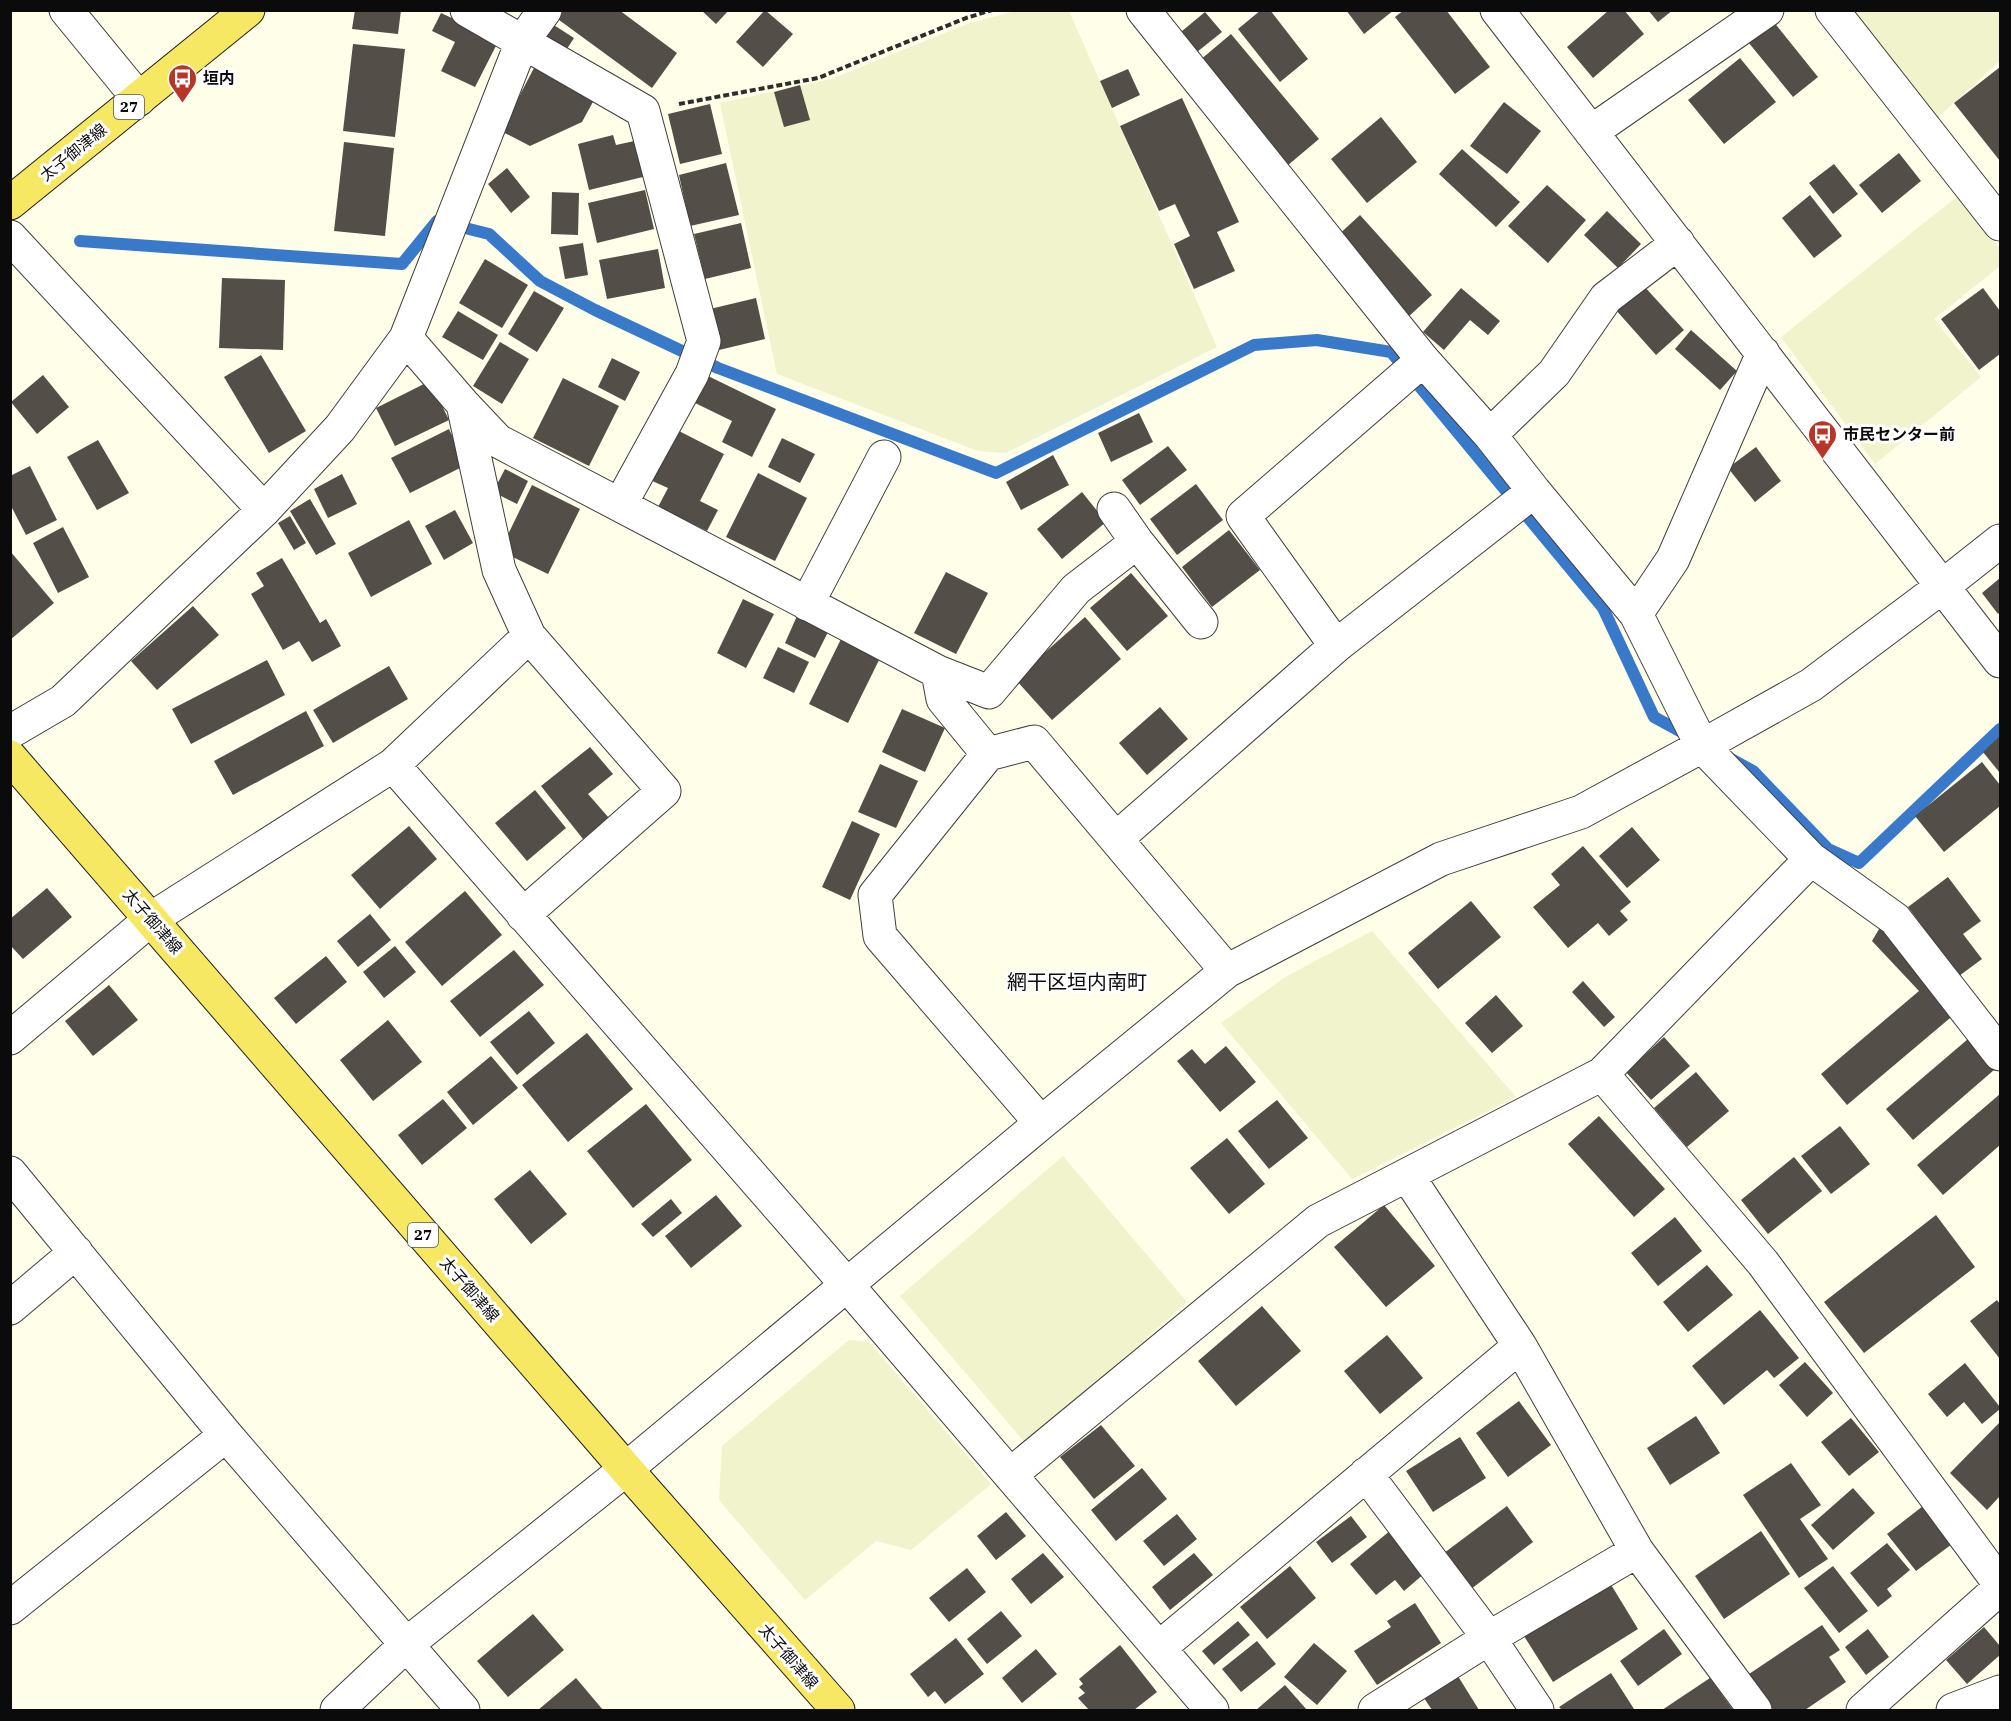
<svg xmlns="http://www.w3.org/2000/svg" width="2011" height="1721" font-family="'IBM Plex Serif','Noto Sans JP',serif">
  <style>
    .farmland { fill: #f0f3cb }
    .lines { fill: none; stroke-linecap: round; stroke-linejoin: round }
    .stream { stroke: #3879ca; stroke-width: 12 }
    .building { fill: #534e48 }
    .minor-casing { stroke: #3e3e3e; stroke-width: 35 }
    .major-casing { stroke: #1c1c1c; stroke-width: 35 }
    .path { stroke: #2d2d2d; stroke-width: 4; stroke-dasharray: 6 3; stroke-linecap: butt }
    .minor { stroke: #fff; stroke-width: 33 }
    .major { stroke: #f6e862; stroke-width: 33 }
    .labels { text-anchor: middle; stroke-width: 6; stroke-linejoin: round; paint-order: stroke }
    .shield { fill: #fff; stroke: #545454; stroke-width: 1.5 }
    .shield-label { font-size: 15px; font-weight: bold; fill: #0b0b0b }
    .poi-label { font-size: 16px; font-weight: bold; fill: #0b0b0b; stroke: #fff; text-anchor: start }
    .street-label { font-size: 16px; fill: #0b0b0b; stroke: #fff }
    .quarter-label { font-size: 20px; fill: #0b0b0b; stroke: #fff }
  </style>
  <rect width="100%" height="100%" fill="#fffee9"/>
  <path class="farmland" d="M1015,11H1069L1217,347L1006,453L978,451L777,374L720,103L831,79L967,24Z
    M1848,11H2000V61L1935,120Z
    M1959,195L2000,249V266L1934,319L1981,377L1875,464L1781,337Z
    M1372,931L1516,1097L1352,1179L1221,1023L1287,976Z
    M1063,1156L1187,1302L1026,1444L900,1296Z
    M849,1340L869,1342L991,1484L911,1550L876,1541L805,1600L719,1500L722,1446Z"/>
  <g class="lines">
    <path class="stream" d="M80,241L402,264L437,221L489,234L540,281L595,310L718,368L996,473L1254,345L1317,340L1391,352L1603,608L1654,717L1687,735
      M1731,759L1753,771L1828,849L1859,863L2000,729"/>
  </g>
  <path class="building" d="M355,10H401L398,34L352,29Z
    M560,10H619L677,53L652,88L555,17Z
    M701,10H729L716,24Z
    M765,10L793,34L763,67L736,42Z
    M1261,10H1270L1308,59L1280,82L1238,29Z
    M1346,10H1394L1364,34Z
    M1404,10H1446L1490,67L1455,94L1395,17Z
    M1609,10H1624L1644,34L1593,78L1567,47Z
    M1648,10H1673L1658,22Z
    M1205,12L1222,32L1192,56L1176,36Z
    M441,13L499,40L475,87L441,71L455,42L432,31Z
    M1769,16L1818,77L1793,97L1744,37Z
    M549,22L574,38L563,55L538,38Z
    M1231,34L1319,139L1281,171L1193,66Z
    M353,44L405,49L395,137L343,131Z
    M1740,58L1776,102L1724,144L1688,100Z
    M2000,67V161L1954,103Z
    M534,68L594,100L582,122L530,146L501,131Z
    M1128,69L1140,95L1112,108L1100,81Z
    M800,85L810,120L784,127L774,92Z
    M1182,98L1239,222L1217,232L1235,271L1194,289L1174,244L1190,236L1175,204L1159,211L1120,126Z
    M1504,102L1541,131L1507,174L1470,146Z
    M710,104L722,154L680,164L668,114Z
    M1381,117L1417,162L1367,203L1331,159Z
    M613,135L616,145L639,140L647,176L589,190L578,144Z
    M344,142L394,148L385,236L334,231Z
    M1462,149L1520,202L1496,227L1439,174Z
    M1899,153L1921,181L1882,213L1859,185Z
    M726,163L739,215L690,226L679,175Z
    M1834,164L1858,194L1833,214L1809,183Z
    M507,168L530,197L511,213L488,184Z
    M1547,185L1586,220L1548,263L1508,226Z
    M645,190L654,229L597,243L588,203Z
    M552,192L579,193L578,235L551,234Z
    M1810,195L1842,236L1814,258L1782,218Z
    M1607,211L1641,244L1618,268L1584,235Z
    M1360,215L1432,295L1407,318L1335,238Z
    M741,223L751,268L705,279L694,234Z
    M583,243L588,275L565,279L559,247Z
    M658,249L665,288L607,299L599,260Z
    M485,259L528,285L502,328L459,303Z
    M222,278L285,280L283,350L219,348Z
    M1643,285L1684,330L1656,355L1615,309Z
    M1461,288L1500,321L1488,335L1470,320L1444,350L1423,332Z
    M1983,288L2000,311V354L1979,370L1941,319Z
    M534,291L564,308L537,352L508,334Z
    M756,298L765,339L719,350L710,309Z
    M458,311L498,335L483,360L442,337Z
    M1691,330L1737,371L1720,390L1675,349Z
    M500,342L529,359L502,404L473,386Z
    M261,355L306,431L269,453L224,377Z
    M612,358L640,372L625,401L598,387Z
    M43,375L69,407L37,434L11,402Z
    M706,375L776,409L752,457L722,442L732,421L693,402Z
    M563,378L619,406L589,466L533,438Z
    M430,381L449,420L395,446L376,408Z
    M1139,413L1153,442L1111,462L1098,433Z
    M449,429L466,465L410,493L391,458Z
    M675,429L724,454L700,501L718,510L707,531L658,507L668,488L650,480Z
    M782,438L815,454L800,483L768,467Z
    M98,440L129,493L97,510L67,457Z
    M1168,446L1187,470L1140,505L1122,480Z
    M1756,447L1781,481L1755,502L1728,468Z
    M1053,455L1069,485L1021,510L1006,482Z
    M30,466L57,520L26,535L10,504V476Z
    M505,469L528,481L517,504L493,492Z
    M758,473L807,498L775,561L726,537Z
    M342,474L357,504L328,518L314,489Z
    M1196,484L1223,520L1177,555L1150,519Z
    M532,485L580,509L548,574L500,551Z
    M1082,492L1106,522L1062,559L1037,529Z
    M310,499L336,544L316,555L290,511Z
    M455,510L473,543L444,560L425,526Z
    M290,516L306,543L294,550L278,523Z
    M409,520L432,564L371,597L348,553Z
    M63,527L89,577L58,593L33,543Z
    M1229,530L1260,570L1212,607L1182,567Z
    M10,551L54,603L10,640Z
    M282,558L320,623L326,619L341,646L312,662L299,641L283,650L251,594L264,586L256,573Z
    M946,572L988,593L956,654L914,633Z
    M1131,573L1168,616L1127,651L1090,608Z
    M2000,578V612L1998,614L1982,593Z
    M743,599L774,614L746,668L717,653Z
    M193,606L219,635L157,690L131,661Z
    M797,616L828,632L815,658L785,643Z
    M1085,617L1121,659L1052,720L1015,679Z
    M842,637L881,656L848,723L809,704Z
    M778,647L809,662L794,693L763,678Z
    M267,660L285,695L191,744L172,709Z
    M389,666L408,699L333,743L313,710Z
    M1160,707L1188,739L1147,775L1119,743Z
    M902,709L945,728L925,772L882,752Z
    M306,711L324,746L233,795L214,761Z
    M2000,736V773L1983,752Z
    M590,747L613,774L588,794L609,818L583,839L541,786Z
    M1982,762L2000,785V806L1944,852L1915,816Z
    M880,764L918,781L896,828L858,812Z
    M535,790L566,828L527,861L495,823Z
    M852,821L880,834L850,900L822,887Z
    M409,826L437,859L380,909L351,875Z
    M1632,827L1660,860L1627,888L1599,856Z
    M1583,846L1631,902L1620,911L1628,920L1609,936L1598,923L1568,948L1533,907L1560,885L1551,874Z
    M1948,877L1981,921L1963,934L1982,959L1959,976L1908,907Z
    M47,888L72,917L23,959L10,945V919Z
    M465,891L502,935L442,986L405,942Z
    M1471,901L1501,937L1438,989L1408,953Z
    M370,914L391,940L358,967L337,941Z
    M1882,924L1956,1013L1847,1105L1821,1074L1919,991L1872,941Z
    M395,946L416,972L384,998L363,972Z
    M514,950L544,985L480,1037L450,1001Z
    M326,956L347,982L296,1024L274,998Z
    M1583,981L1615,1017L1604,1027L1572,992Z
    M109,985L138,1020L93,1056L65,1021Z
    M1496,995L1523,1026L1492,1053L1465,1023Z
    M529,1011L555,1043L517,1075L490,1042Z
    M388,1020L422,1062L373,1101L340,1060Z
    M587,1033L633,1089L568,1142L522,1085Z
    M1664,1037L1690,1066L1651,1100L1626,1072Z
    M1968,1039L1994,1070L1913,1140L1886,1109Z
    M1226,1046L1256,1082L1220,1112L1177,1061L1192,1049L1205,1064Z
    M491,1056L518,1088L473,1125L447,1092Z
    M1696,1072L1729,1111L1687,1147L1654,1108Z
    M2000,1094V1145L1943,1195L1917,1165Z
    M443,1099L467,1128L422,1165L398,1135Z
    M1277,1100L1308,1138L1269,1169L1238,1131Z
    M646,1104L692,1160L633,1208L587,1151Z
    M1599,1116L1665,1189L1634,1217L1568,1144Z
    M1840,1126L1870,1164L1831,1194L1801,1156Z
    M1227,1138L1265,1184L1229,1214L1190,1168Z
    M1794,1157L1822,1191L1768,1234L1741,1200Z
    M530,1170L567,1214L531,1244L494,1199Z
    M716,1195L742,1226L691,1268L665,1236Z
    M671,1199L682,1213L653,1237L641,1224Z
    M1384,1205L1435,1266L1386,1307L1334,1247Z
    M1936,1215L1975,1267L1864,1353L1824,1302Z
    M1675,1217L1702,1251L1658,1286L1631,1253Z
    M1707,1265L1733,1295L1688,1332L1663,1302Z
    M1997,1300L2000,1304V1359L1970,1321Z
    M1262,1306L1301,1351L1236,1406L1198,1361Z
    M1760,1310L1799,1358L1774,1378L1767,1370L1724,1405L1692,1366Z
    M1387,1335L1423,1378L1380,1414L1344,1371Z
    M1805,1362L1833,1393L1807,1417L1779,1385Z
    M1965,1363L2000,1407V1409L1982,1424L1964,1402L1947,1417L1928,1394Z
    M1519,1401L1551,1445L1508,1477L1476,1433Z
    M1696,1416L1720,1453L1670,1485L1647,1448Z
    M1851,1418L1879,1452L1849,1476L1821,1442Z
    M2000,1422V1496L1987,1510L1950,1473Z
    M1101,1425L1135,1466L1094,1499L1060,1457Z
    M1460,1437L1486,1478L1433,1512L1406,1471Z
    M1791,1463L1821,1505L1800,1519L1828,1559L1799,1578L1743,1495Z
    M1142,1468L1167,1499L1116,1541L1091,1510Z
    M1853,1488L1875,1513L1833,1550L1811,1525Z
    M1507,1506L1533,1542L1471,1589L1444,1553Z
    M1923,1506L1952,1544L1916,1571L1887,1534Z
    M1006,1512L1026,1536L996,1560L977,1536Z
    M1177,1514L1197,1539L1164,1566L1143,1541Z
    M1351,1516L1367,1537L1332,1563L1316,1542Z
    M1391,1530L1425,1573L1404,1591L1395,1580L1376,1595L1350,1564Z
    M1761,1531L1790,1574L1724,1619L1695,1576Z
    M1887,1543L1910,1570L1887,1589L1892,1596L1878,1607L1850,1573Z
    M1043,1553L1064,1577L1031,1604L1011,1579Z
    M1194,1553L1213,1575L1170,1610L1152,1587Z
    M1290,1566L1316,1598L1267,1639L1240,1607Z
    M1833,1566L1868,1611L1839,1633L1804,1588Z
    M967,1568L986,1592L949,1622L929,1598Z
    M1610,1583L1638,1629L1553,1682L1524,1636Z
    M1415,1603L1441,1643L1377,1685L1354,1651L1391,1627L1387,1621Z
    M1001,1611L1022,1636L987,1664L967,1639Z
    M533,1614L564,1650L508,1697L477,1661Z
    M1238,1621L1250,1635L1214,1665L1202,1651Z
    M1822,1625L1840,1650L1829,1657L1846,1682L1805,1710H1773L1762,1694L1743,1678Z
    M1984,1627L2000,1646V1655L1967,1684L1946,1660Z
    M1664,1629L1682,1654L1638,1686L1620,1661Z
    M1868,1629L1889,1657L1866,1675L1845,1647Z
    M956,1638L984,1674L945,1704L935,1691L928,1697L910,1674Z
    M1257,1641L1276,1664L1241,1692L1222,1669Z
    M1314,1643L1347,1671L1317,1705L1284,1677Z
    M1120,1645L1157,1692L1134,1710H1089L1078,1698L1085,1693L1079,1687L1083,1684L1079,1679Z
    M1036,1649L1057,1674L1022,1703L1002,1678Z
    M1456,1673L1479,1710H1432L1422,1695Z
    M1611,1673L1634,1709L1632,1710H1562L1559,1707Z
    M576,1678L603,1710H538Z
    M1710,1678L1733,1710H1662Z
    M1285,1685L1307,1710H1256Z"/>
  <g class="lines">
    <defs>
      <path id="minor" d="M66,10L139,99
        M467,10L643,111L704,341L692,374L620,505
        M1143,10L1423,360L1490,435L1534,491L1636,614L1702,746L1811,859L1895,919L2000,1054
        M1497,10L2000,661
        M1832,10L2000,224
        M1591,132L1767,10
        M10,237L264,510
        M406,338L463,404L498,441L938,672L943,699L988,754
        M463,404L499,570L529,636
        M1490,435L1554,373L1606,298L1678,243
        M1114,509L1137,542L1201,622
        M807,604L884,457
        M1636,614L1673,559L1763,353
        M1336,646L1243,516L1423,360
        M938,672L989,692L1076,589L1137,542
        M10,732L63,701L264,510L340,428L406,338L522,42L545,10
        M393,765L529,636L664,791L523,915
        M1116,839L1336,646L1534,491
        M10,1038L151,919L393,765L847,1285L1212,1710
        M1602,1074L1763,1263L2000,1584
        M1041,1123L880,936L875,895L988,754L1034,742L1227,971
        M10,1173L226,1435L463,1710
        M1407,1175L1520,1346L1637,1551L1755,1710
        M10,1308L76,1252
        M1366,1474L1489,1638L1537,1710
        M1010,1475L1318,1221L1602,1074L1811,859
        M10,1608L226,1435
        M1159,1648L1520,1346
        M337,1710L407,1644L626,1469L1041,1123L1227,971L1441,859L1581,812L1702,746L1811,685L1943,586L2000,541
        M1375,1710L1489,1638L1637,1551
        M1863,1710L2000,1588
        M1953,1710L2000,1692"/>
      <path id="major" d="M10,203L248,10
        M10,757L626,1469L838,1710"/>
    </defs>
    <use href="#minor" class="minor-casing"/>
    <use href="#major" class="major-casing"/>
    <path class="path" d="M679,104L818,78L966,18L992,10"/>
    <use href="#minor" class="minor"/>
    <use href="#major" class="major"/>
  </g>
  <defs>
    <symbol id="bus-pin" viewBox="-11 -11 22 30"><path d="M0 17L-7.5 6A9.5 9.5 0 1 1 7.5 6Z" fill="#b73627" stroke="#fff"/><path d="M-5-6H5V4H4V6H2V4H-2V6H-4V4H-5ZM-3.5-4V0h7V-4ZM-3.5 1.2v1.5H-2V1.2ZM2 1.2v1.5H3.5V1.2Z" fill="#fff"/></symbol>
  </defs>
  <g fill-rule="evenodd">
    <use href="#bus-pin" x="166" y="62" width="33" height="45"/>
    <use href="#bus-pin" x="1806" y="418" width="33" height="45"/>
  </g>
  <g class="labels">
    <g class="shield">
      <rect x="114" y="95" width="30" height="24" rx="4.5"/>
      <rect x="408" y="1223" width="30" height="24" rx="4.5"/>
    </g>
    <g class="shield-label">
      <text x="129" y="112">27</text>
      <text x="423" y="1240">27</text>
    </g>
    <g class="poi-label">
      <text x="203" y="84">垣内</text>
      <text x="1843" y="440">市民センター前</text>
    </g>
    <g class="street-label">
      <text transform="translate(73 152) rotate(-39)" y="6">太子御津線</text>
      <text transform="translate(153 921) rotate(49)" y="6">太子御津線</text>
      <text transform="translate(470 1289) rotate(49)" y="6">太子御津線</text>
      <text transform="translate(789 1656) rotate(49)" y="6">太子御津線</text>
    </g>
    <g class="quarter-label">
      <text x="1077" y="989">網干区垣内南町</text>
    </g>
  </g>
  <rect width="2011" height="1721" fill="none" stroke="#0b0b0b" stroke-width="24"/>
</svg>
